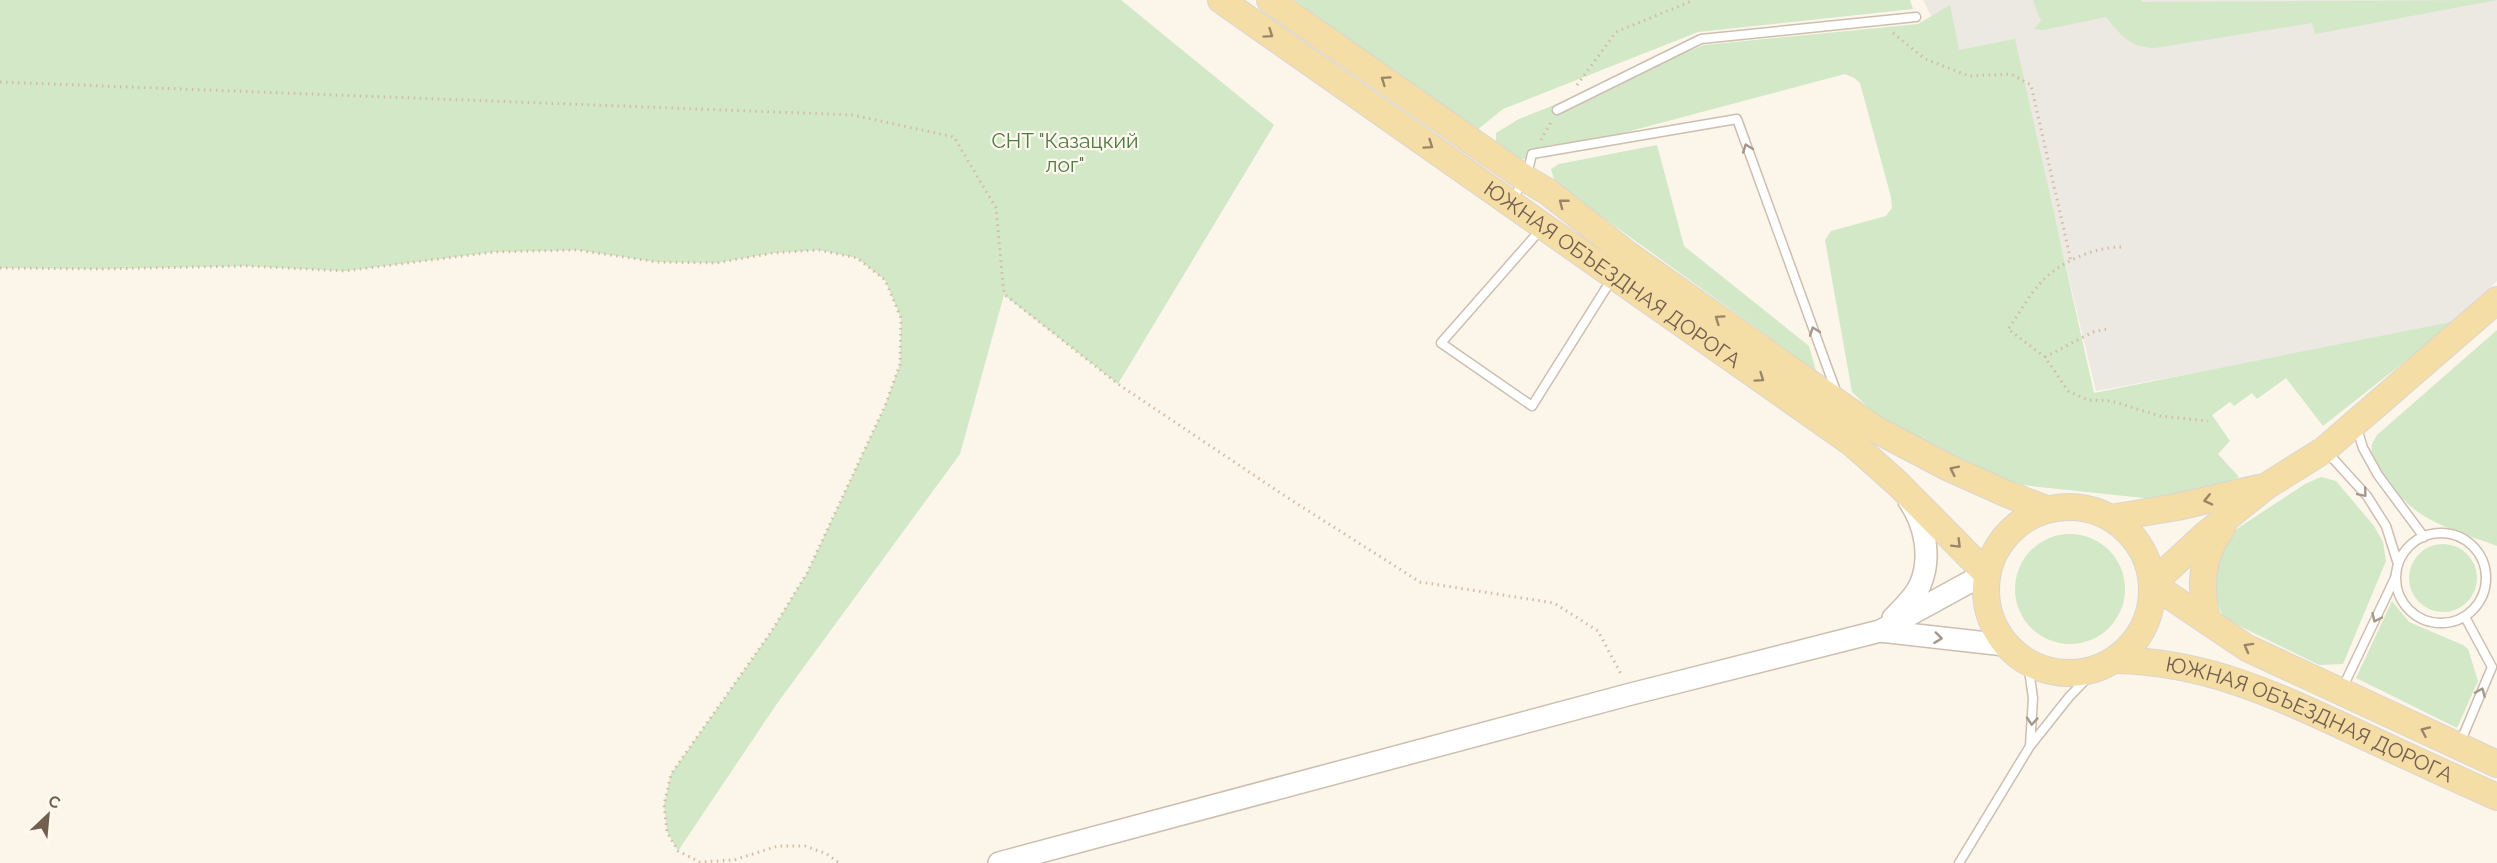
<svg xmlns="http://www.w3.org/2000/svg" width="2497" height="863" font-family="Raleway,sans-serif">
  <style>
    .industrial { fill: #ece8e2 }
    .green { fill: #d2e8c7 }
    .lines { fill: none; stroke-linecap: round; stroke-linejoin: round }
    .service-casing { stroke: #cdbeaf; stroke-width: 11 }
    .tertiary-casing { stroke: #cdbeaf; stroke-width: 24 }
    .primary-casing { stroke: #dbd5d1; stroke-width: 28 }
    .path { stroke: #d4bba5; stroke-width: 3; stroke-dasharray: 1.5 4.5; stroke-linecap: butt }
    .service { stroke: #fff; stroke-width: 8 }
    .tertiary { stroke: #fff; stroke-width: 21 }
    .primary { stroke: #f5dea6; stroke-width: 26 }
    .oneway { stroke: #9b8568 }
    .oneway2 { stroke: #a5978c }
    .labels { text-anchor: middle; stroke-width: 4.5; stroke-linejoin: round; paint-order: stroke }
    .park-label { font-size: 21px; fill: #517946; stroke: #fef9ef }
    .street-label { font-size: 21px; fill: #745f4e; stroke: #fef9ef }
  </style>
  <rect width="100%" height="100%" fill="#fbf6e9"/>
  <path class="industrial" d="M1923,0H2497V281L2446,327L2096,391L2014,50L1953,58Z"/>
  <path class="green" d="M0,0H1121L1274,125L1118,384L1004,295L960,454L776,705L678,851L667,832L664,805L671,774L771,632L807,573L885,406L900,364L901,318L885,280L857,258L819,250L773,253L716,263L657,262L577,250L494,252L345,271L246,266L99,269L0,268Z
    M1295,0H1910L1913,9L1698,32L1503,109L1471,135Z
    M2033,0H2141L2142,2L2497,0L2315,34L2312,23L2155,48C2129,47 2121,35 2106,17L2043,30L2034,29L2041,21Z
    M1950,5L1959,50L2015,39L2094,393L2456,321L2323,426L2286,378L2257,399L2252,393L2234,406L2230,402L2212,415L2230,441L2218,454L2239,477L2216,488L2153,499L2012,484L1948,454L1876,415L1852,392L1825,240L1831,231L1886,216L1892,208L1891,197L1860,83L1854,78L1845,74L1514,162L1496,143V133L1519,119L1704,45L1918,24Z
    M1657,145L1684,246L1809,346L1816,371L1555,183L1551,169L1559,164Z
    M2497,330V546C2471,536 2441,528 2418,512C2399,499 2383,474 2371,454L2372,444L2377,435Z
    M2321,477L2336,481L2374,526L2383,542L2386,561L2343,664L2319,665L2223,618L2209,581L2214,553L2235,530L2305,484Z
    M2015 589a55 55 0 1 1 110 0a55 55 0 1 1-110 0Z
    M2409 578a34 34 0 1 1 68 0a34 34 0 1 1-68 0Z
    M2392,601L2409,622L2463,645L2468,649L2478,681L2457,728L2356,678Z"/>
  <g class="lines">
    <defs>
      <path id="service" d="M1557,110L1701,39L1916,17
        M1511,200L1526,179L1532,154L1737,119L1837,394
        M1542,228L1441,343L1532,406L1613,277
        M2356,425L2363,448L2378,475L2424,537
        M2327,452L2367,496L2386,526L2398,564L2395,578L2342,689
        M2396 578a45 45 0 1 1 90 0a45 45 0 1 1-90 0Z
        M2028,663L2033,698L2030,746L2069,697L2095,670
        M2460,743L2492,667L2465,617
        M1959,863L2030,746"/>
      <path id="tertiary" d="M1893,618C1903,608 1914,598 1920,585C1932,558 1925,524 1909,501
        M1880,631L2005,645
        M999,863L1631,694L1880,631L1986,573"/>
      <g id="primary">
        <path id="s1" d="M1221,0L1852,443L1897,483L1986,573"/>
        <path d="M1270,0L1526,179L1548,192L1627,254L1875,429L1949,468L2007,494L2046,509"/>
        <path d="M2497,300L2324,450L2265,487L2205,535L2152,584L2247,648L2497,764"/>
        <circle cx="2069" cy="590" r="83"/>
        <path d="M2111,518L2177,507L2259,488"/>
        <path d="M2207,621C2200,588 2200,557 2222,528"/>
        <path id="s2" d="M2116,660C2205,662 2271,693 2351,730C2400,753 2448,775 2497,797"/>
      </g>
    </defs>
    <use href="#service" class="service-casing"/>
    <use href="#tertiary" class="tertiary-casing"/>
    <use href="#primary" class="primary-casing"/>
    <path class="path" d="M1893,33L1925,59L1969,76L2011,74L2031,85L2071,261
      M0,82L853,115L954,137L996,208L1004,294L1118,384L1285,496L1420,582L1554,603L1598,631L1622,676
      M1577,85L1616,32L1694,0
      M1541,140L1551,122
      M2121,247C2095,247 2063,261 2044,279C2030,293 2020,313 2008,329L2045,357L2068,391L2088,400L2111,401L2160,416L2208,421
      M0,268L99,269L246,266L345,271L494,252L577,250L657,262L716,263L773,253L819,250L857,258L885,280L901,318L900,364L885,406L807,573L771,632L671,774L664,805L667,832L678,851L700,862L734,860L778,846H805L827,854L839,863
      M2045,357L2093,332L2107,329"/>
    <use href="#service" class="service"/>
    <use href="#tertiary" class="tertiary"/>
    <use href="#primary" class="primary"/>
  </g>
  <defs><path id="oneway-chevron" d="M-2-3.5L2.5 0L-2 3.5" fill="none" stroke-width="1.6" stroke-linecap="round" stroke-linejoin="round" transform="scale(1.5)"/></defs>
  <g class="oneway">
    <use href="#oneway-chevron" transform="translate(1269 34) rotate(35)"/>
    <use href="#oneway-chevron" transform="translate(1385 80) rotate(-145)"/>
    <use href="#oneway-chevron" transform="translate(1429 145) rotate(35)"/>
    <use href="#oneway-chevron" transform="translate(1563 203) rotate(-142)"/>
    <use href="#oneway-chevron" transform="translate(1719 319) rotate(-145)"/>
    <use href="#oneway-chevron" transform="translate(1760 378) rotate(35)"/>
    <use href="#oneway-chevron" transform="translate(1954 470) rotate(-154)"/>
    <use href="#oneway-chevron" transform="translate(2208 500) rotate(167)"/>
    <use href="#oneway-chevron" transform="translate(1957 544) rotate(45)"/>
    <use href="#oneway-chevron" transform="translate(2248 647) rotate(-151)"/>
    <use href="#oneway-chevron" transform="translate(2425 731) rotate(-156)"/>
  </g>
  <g class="oneway2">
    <use href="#oneway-chevron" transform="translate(1747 148) rotate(-110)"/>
    <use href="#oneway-chevron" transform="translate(1814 331) rotate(-110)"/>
    <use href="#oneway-chevron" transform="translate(2363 493) rotate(50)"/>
    <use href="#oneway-chevron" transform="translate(2376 618) rotate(115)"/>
    <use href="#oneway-chevron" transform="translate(1938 638) rotate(7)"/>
    <use href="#oneway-chevron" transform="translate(2481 692) rotate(-67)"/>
    <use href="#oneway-chevron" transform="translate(2032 721) rotate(94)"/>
  </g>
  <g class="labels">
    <g class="park-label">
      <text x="1065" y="148">СНТ "Казацкий<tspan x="1065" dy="24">лог"</tspan></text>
    </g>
    <g class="street-label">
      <text dy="7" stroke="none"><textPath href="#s1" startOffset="478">ЮЖНАЯ ОБЪЕЗДНАЯ ДОРОГА</textPath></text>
      <text dy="7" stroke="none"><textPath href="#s2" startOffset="204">ЮЖНАЯ ОБЪЕЗДНАЯ ДОРОГА</textPath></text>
    </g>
  </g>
  <g transform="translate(48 815) rotate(26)" stroke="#fef9ef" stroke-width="4.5" paint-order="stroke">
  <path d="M0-4.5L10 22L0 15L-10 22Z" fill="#745f4e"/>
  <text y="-9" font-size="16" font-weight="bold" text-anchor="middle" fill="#745f4e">С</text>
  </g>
</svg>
